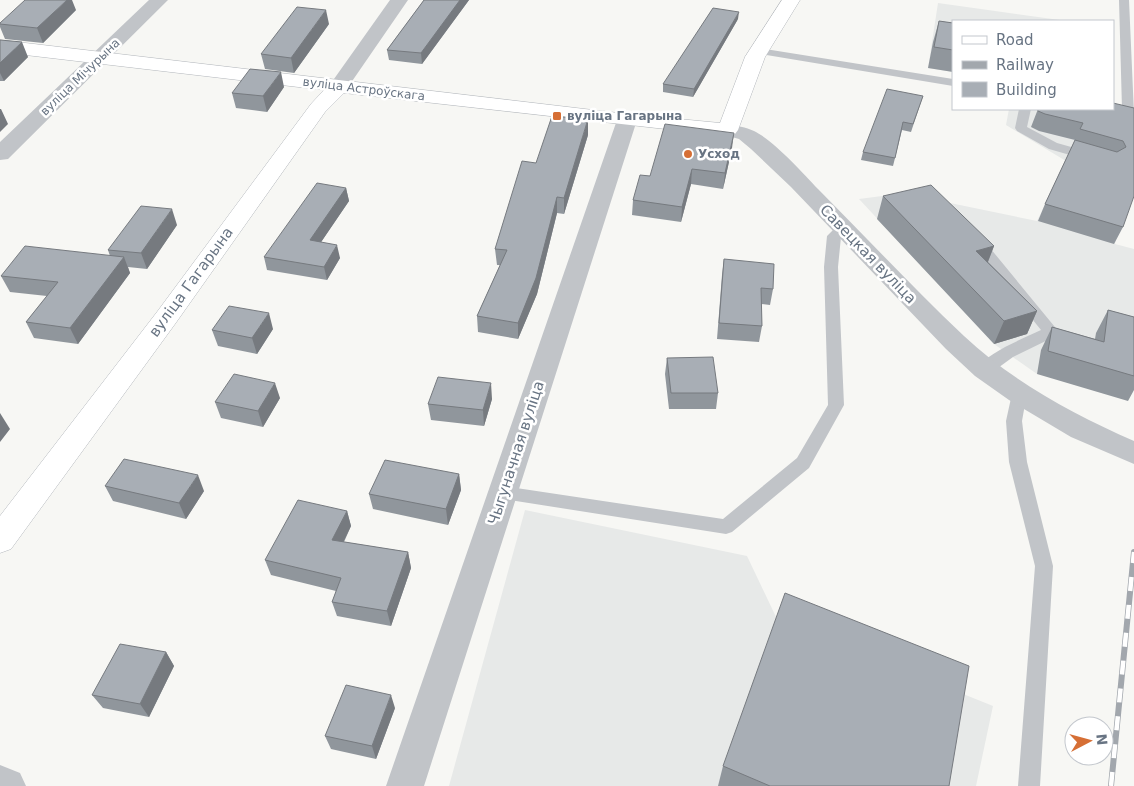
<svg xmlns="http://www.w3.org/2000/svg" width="1134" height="786" font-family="'DejaVu Sans',sans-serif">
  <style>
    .built { fill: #e7e9e8 }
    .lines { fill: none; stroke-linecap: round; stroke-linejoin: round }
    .secondary-casing { stroke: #b3b7bc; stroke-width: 1 }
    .service { fill: #c1c4c8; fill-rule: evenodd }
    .minor { fill: #c1c4c8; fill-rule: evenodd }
    .tertiary { fill: #c1c4c8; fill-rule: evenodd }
    .secondary { fill: #fff; fill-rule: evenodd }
    .rail-casing { stroke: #a2a7ad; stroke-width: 6 }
    .rail { stroke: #fff; stroke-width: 4.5; stroke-dasharray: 14; stroke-linecap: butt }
    .wall { fill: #90969c }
    .shaded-wall { fill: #767a7f }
    .building { fill: #a8aeb5; stroke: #767a7f }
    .poi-dot { fill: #d66f35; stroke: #fff; stroke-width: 2 }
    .labels { text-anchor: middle; stroke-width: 5; stroke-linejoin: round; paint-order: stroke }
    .far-street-label { font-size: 12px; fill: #687483; stroke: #fff }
    .far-poi-label { font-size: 12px; font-weight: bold; fill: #687483; stroke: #fff; text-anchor: start }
    .street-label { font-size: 15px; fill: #687483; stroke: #fff }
  </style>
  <rect width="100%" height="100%" fill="#f7f7f4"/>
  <path class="built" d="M938,3L988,10L1067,21H953V72L928,68Z
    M1009,109H1058L1134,127L1115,244L1134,249V341L1037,374L994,344L859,199L882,196L921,197L1037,221L1066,161L1006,125Z
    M525,510L747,556L777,619L993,706L976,786H449Z"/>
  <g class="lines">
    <defs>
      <path id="secondary" d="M782,0H800L765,57L738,130L735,134L728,136L344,93L325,112L175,324L11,549L0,553V516L157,312L311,104L324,90L0,52V40L627,114L720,123L745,57Z"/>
    </defs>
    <use href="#secondary" class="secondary-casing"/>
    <path class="service" d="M1119,0H1129L1134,114L1128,118L1098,112L1096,109L1113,107L1122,109Z
      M759,48L953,79V86L755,53L753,51L755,49Z
      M1019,109H1031L1027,127L1057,143L1096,154L1097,157L1091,161L1049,149L1017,131L1015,128Z
      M843,224L848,225L850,228L841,237L838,267L844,405L809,468L732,532L726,534L497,498L494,493L497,488L503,486L723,519L797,458L828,405L824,267L827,236L838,225Z
      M976,236L981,237L1059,332L1056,336L1013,357L991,373L985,375L979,373L977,369C987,352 1023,339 1041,330L971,243L969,240L971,237Z
      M1019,387L1025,389L1027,393L1022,421L1027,462L1053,566L1040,786H1018L1035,566L1009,462L1006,421L1013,389Z"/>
    <path class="minor" d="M149,0H168L8,159L0,160V142Z
      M390,0H408L346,90L339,92L332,90L329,86Z
      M627,114L634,116L637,120L424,786H386L617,120L620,116Z
      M0,765L20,773L26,786H0Z"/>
    <path class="tertiary" d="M728,124C736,126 746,127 754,131C773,140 802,172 818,189C867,238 914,289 964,336C1013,382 1073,414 1134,441V464L1071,437L1009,400L975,376L946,349L791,187L751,149L739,139L721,134L718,130L721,126Z"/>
    <use href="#secondary" class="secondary"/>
    <defs>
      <path id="rail" d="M1111,786L1134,552"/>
    </defs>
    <use href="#rail" class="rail-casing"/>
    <use href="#rail" class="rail"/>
  </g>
  <path class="wall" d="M424,0H469L422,64L389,60L387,50Z
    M76,10L43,43L5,39L0,27V23Z
    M738,19L693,97L663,92V84Z
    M939,21L953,23V72L928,68L933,42Z
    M329,24L294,73L265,69L261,54Z
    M0,40L28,57L4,81H0Z
    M284,87L267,112L236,108L232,93Z
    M923,96L911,132L902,130L893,166L861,160L863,152Z
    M1134,108L1123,227L1114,244L1038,221L1045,204L1075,140L1039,131L1031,127L1038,109Z
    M588,135L564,214L557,213L537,294L518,339L478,332L477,316L500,265H497L495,249L536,163Z
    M732,148L723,189L691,184L681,222L632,215L633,200L650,176Z
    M346,188L349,201L321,242L340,258L327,280L267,270L264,257Z
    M883,196L994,246L988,262L1037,311L1027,334L994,344L877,219Z
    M177,225L147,269L128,267L130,273L78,344L34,338L26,322L47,296L10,292L1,276L110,256L108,250Z
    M724,259L773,289L770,305L761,304L762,326L759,342L717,339L722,275Z
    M1108,310L1134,317V390L1128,401L1037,374L1041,350L1052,327L1095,339L1096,333Z
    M273,329L257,354L218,346L212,330Z
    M667,358L718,393L716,409H669L665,374Z
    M280,398L263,427L221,418L215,402Z
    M492,399L484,426L431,420L428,404Z
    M459,474L461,490L448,525L373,509L369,494Z
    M105,486L204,491L186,519L113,501Z
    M347,511L351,526L344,542L408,552L411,568L391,626L337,616L332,602L336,591L271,575L265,560Z
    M166,652L174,666L149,717L103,708L92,695Z
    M395,708L376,759L331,749L325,736Z
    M723,766L949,786H718Z"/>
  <path class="shaded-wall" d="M67,0H72L76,10L43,43L37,28Z
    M460,0H469L422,64L421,53Z
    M326,10L329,24L294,73L291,58Z
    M739,12L738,19L693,97L694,89Z
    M22,42L28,57L4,81L0,73V63Z
    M281,72L284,87L267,112L263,96Z
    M0,109H1L8,124L0,132Z
    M588,119V135L564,214V198Z
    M734,133L732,148L723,189L725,173Z
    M692,169L691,184L681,222L682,207Z
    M346,188L349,201L313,254L310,240Z
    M557,197V213L537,294L518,339V323Z
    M172,209L177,225L147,269L141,253Z
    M337,245L340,258L327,280L324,267Z
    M994,246L985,269L976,251Z
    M124,257L130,273L78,344L70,328Z
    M1037,311L1027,334L994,344L1004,321Z
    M269,313L273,329L257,354L252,338Z
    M275,383L280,398L263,427L258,411Z
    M491,383L492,399L484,426L483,410Z
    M0,413L10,429L0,442Z
    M459,474L461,490L448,525L446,509Z
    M198,475L204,491L186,519L179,503Z
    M347,511L351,526L337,555L332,540Z
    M408,552L411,568L391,626L387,611Z
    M166,652L174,666L149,717L140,704Z
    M391,695L395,708L376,759L372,746Z"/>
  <path class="building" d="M25,0H67L37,28L0,24V23Z
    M424,0H460L421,53L387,50Z
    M297,7L326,10L291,58L261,54Z
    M713,8L739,12L694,89L663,84Z
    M939,21L953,23V50L934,47Z
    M0,40L22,42L0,63Z
    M250,69L281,72L263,96L232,93Z
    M887,89L923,96L913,124L903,122L895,158L863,152Z
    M1113,103L1134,108V196L1123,227L1045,204L1075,140L1117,152L1126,147L1123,141L1080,129L1083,123L1045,114L1038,111V109H1113Z
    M552,116L588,119L564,198L557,197L536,278L518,323L477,316L507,250L495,249L522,161L536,163Z
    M665,124L734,133L725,173L692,169L682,207L633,200L640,175L650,176Z
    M317,183L346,188L310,240L337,245L324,267L264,257Z
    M931,185L994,246L976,251L1037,311L1004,321L883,196Z
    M141,206L172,209L141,253L108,250Z
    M25,246L124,257L70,328L26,322L58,282L1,276Z
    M724,259L774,264L773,289L761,288L762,326L719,323Z
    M229,306L269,313L252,338L212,330Z
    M1108,310L1134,317V376L1048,351L1052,327L1104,342Z
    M713,357L718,393H671L667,358Z
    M234,374L275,383L258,411L215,402Z
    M438,377L491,383L483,410L428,404Z
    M124,459L198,475L179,503L105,486Z
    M385,460L459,474L446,509L369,494Z
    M298,500L347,511L332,540L408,552L387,611L332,602L341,578L265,560Z
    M785,593L969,666L949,786H770L723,766Z
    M120,644L166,652L140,704L92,695Z
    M346,685L391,695L372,746L325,736Z"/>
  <g class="poi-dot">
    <rect x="552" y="111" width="10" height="10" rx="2.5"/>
    <circle cx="688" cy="154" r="5"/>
  </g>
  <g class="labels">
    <g class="far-street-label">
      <text transform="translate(80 77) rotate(-44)" y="4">вуліца Мічурына</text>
      <text transform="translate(364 89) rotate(7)" y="4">вуліца Астроўскага</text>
    </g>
    <g class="far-poi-label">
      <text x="567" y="120">вуліца Гагарына</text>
      <text x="698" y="158">Усход</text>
    </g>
    <g class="street-label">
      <text transform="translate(868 254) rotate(46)" y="5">Савецкая вуліца</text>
      <text transform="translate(191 282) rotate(-54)" y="5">вуліца Гагарына</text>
      <text transform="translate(516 453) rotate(-72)" y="5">Чыгуначная вуліца</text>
    </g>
  </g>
  <rect x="952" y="20" width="162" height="90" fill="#ffffff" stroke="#c3c7cd"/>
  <rect x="962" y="36" width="25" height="8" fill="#ffffff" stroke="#c3c7cd"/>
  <text x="996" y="45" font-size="15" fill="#687483">Road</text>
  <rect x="962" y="61" width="25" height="8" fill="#a2a7ad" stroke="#c3c7cd"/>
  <text x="996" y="70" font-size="15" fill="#687483">Railway</text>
  <rect x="962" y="82" width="25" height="15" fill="#a8aeb5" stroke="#c3c7cd"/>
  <text x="996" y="95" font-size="15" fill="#687483">Building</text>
  <g transform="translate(1089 741) rotate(84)"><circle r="24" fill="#ffffff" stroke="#c3c7cd"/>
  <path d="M0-4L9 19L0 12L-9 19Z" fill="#d66f35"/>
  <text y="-8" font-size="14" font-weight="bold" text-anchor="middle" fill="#687483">N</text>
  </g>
</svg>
